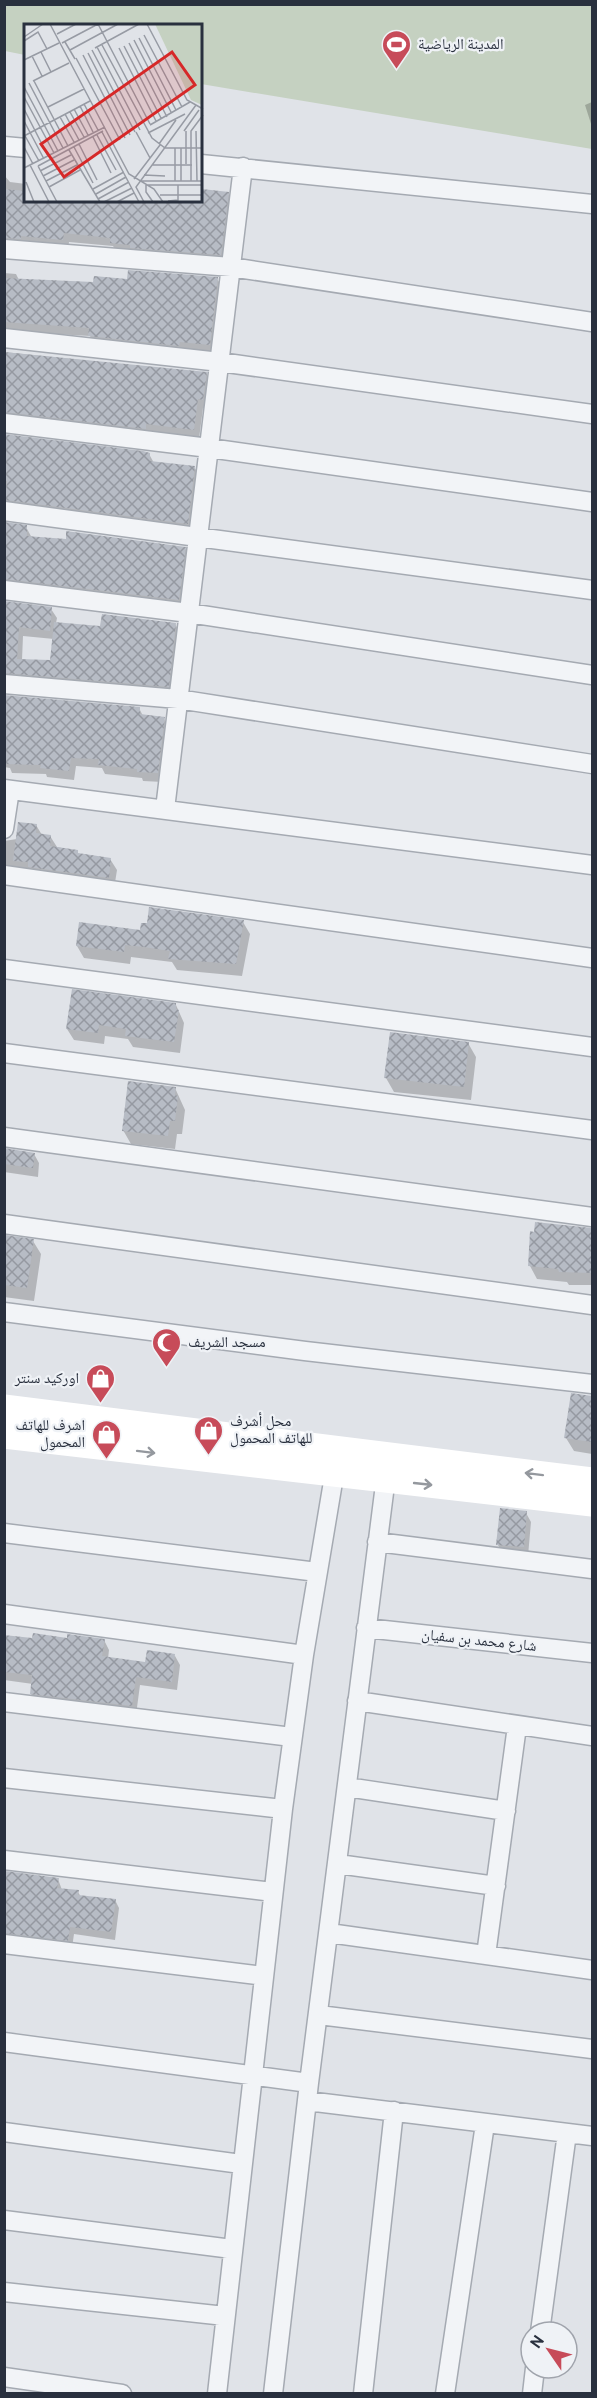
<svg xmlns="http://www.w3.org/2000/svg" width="597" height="2398" font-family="Overpass,'Noto Naskh Arabic',sans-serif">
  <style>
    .pitch { fill: #c5d1c1 }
    .shadow { fill: #0003; fill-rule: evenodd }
    .building { fill: url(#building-cross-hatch) }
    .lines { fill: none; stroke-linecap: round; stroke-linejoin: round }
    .street-casing { stroke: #a5aab2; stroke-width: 21 }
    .street { stroke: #f2f4f7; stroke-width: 18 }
    .secondary { stroke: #fff; stroke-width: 27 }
    .oneway { stroke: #94989e }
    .labels { text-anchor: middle; stroke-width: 4.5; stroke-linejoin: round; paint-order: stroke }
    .poi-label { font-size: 15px; fill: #29303e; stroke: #eff2f6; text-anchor: start }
    .street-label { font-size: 15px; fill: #29303e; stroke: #eff2f6 }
    .inset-road { fill: none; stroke: #979ba4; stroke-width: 1.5 }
    .view { fill: #d62828; fill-opacity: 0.15; stroke: #d62828; stroke-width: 3 }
    .inset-edge { fill: none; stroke: #29303e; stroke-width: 3 }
  </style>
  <defs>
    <pattern id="building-cross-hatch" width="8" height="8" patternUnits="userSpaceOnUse" patternTransform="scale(1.5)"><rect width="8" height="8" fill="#b7bcc5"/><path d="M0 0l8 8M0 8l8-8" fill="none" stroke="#9599a1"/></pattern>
  </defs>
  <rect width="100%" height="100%" fill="#e0e3e8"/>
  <path class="pitch" d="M4,5H592V149L201,84V26H26L25,55L5,51Z"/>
  <path class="shadow" d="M592,102V127L585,105Z
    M4,175L10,182L26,184V201H201V188L202,191L228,193L233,203L226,264L117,252L113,246L69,242L68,249L4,248Z
    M4,273L16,274L19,280L94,284L217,279L223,288L215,354L95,345L90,336L4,331Z
    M4,352L206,373L211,383L208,409L203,408L199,439L4,422Z
    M4,436L149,454L154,463L194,467L200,476L193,533L4,511Z
    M4,523L26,527L32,538L185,548L190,558L184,609L4,589Z
    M4,603L51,609L57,618L56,623L102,628L175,624L181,634L173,696L4,683ZM23,636L54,639L52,661L22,660Z
    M4,697L139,708L143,716L164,719L169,728L163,782L143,781L142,778L105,774L102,768L76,766L74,780L47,777L46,774L12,773L10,768L4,767Z
    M36,825L42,835L50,836L57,847L77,851L79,855L110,859L117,870L114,889L4,869V841L17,839Z
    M243,922L250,934L242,976L177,970L172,962L131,957L130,964L84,958L77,946L141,932Z
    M176,1005L184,1023L180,1053L133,1047L128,1039L105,1036L104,1044L74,1040L67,1029Z
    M468,1043L476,1057L471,1100L394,1092L386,1078Z
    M175,1088L185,1110L182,1134H177L175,1149L131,1144L123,1130Z
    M4,1150L34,1154L39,1163L38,1177L4,1172Z
    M592,1229V1285H569L567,1282L537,1279L530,1266Z
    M4,1235L33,1241L41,1254L34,1301L4,1297Z
    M572,1395L592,1398V1454L574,1451L566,1438Z
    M526,1513L531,1522L528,1556L503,1554L498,1545Z
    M4,1636L33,1640H104L109,1650L108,1659L147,1664L175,1656L180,1665L177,1690L140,1685L136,1715L37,1703L31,1694L33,1684L4,1680Z
    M4,1874L58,1879L62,1890L78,1892L81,1897L115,1900L119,1908L115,1940L74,1934L72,1948L4,1941Z"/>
  <path class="building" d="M4,189L26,191V201H201L202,189L229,192L221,255L130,248V245L110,243V238L64,233L63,240L21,236V239L4,238Z
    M128,270L218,277L210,345L180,342L179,346L88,336L89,328L4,322V278L93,282L94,276L127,279Z
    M4,352L207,372L203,400L198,399L194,430L146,424V429L4,412Z
    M4,434L143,451L150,453V461L195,466L188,524L5,500L7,481H4Z
    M4,522L27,525V536L66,539V531L186,547L179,600L4,579Z
    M4,601L52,607L50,631L19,627L17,659L50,660L54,622L100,626L102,614L176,623L169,687L4,673Z
    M4,695L140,707V714L165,717L158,773L137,772V769L98,765L99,759L71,758L69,771L40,768L41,765L4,764Z
    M18,822L37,824L36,833L51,835L50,846L78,850V853L111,858L109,878L28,867V862L13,861Z
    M149,907L244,920L236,964L168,959L170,951L144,947L125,945L124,952L76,946L79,922L140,930L141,923H147Z
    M72,989L176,1003V1009L179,1010L174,1042L125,1036L126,1029L99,1025L98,1033L66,1029Z
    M390,1032L469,1042L464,1087L384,1078Z
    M128,1081L176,1087L175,1095L178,1096L175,1121H170L168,1136L122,1131Z
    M4,1148L35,1153L33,1168L4,1164Z
    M535,1222L592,1228V1273L559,1272L558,1269L528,1266L530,1231L534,1232Z
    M4,1235L34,1239L27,1288L4,1285Z
    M571,1393L592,1396V1442L564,1438Z
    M500,1508L527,1511L524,1547L496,1545Z
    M33,1633L67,1638V1634L105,1639L102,1656L145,1662L147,1650L175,1654L172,1682L136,1677L132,1706L30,1694L32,1675L4,1672V1635L32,1638Z
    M5,1871L59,1878L57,1888L79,1890L78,1895L116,1899L111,1932L70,1927L68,1941L4,1933Z"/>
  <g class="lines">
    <defs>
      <path id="street" d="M4,146L26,148
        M201,164L592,204
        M4,249L231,267L592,322
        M4,338L220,362L592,414
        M4,423L209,448L592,502
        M4,511L592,590
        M4,590L189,613L592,675
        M4,684L178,699L592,764
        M4,789L592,865
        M165,809L243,167
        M4,829L10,790
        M4,875L592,958
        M4,969L592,1047
        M4,1053L592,1130
        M4,1137L592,1217
        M4,1224L592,1305
        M4,1312L305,1351L592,1384
        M4,1533L317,1572
        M377,1542L592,1569
        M4,1614L304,1655
        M366,1628L592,1653
        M357,1701L592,1736
        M4,1702L292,1737
        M4,1778L283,1809
        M347,1787L506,1811
        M4,1860L273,1892
        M338,1864L496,1886
        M329,1933L592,1970
        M4,1944L264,1976
        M486,1955L517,1726
        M319,2015L592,2049
        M4,2042L309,2083
        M307,2101L592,2136
        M4,2132L241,2164
        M4,2220L232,2249
        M4,2292L225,2316
        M540,2332L567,2133
        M4,2377L122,2394
        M217,2394L283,1809L304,1655L336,1464
        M273,2394L309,2083L387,1469
        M363,2394L394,2111
        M445,2394L485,2124
        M532,2394L535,2368"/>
    </defs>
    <use href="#street" class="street-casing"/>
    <use href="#street" class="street"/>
    <path class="secondary" d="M4,1408L592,1481
      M4,1435L592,1503"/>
  </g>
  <defs><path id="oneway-shaft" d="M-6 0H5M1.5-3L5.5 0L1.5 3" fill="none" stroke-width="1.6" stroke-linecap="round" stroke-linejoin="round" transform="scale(1.5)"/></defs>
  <g class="oneway">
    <use href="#oneway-shaft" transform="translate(146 1452) rotate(7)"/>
    <use href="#oneway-shaft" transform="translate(534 1474) rotate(-173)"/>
    <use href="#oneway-shaft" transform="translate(423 1484) rotate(6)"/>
  </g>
  <defs>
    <symbol id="stadium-pin" viewBox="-11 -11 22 30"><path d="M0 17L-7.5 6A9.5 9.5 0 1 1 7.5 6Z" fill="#c74b59" stroke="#eff2f6"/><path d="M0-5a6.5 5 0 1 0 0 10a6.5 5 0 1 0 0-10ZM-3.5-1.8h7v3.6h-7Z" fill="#fff"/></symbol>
    <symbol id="mosque-pin" viewBox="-11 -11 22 30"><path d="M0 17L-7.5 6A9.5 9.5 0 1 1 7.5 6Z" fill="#c74b59" stroke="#eff2f6"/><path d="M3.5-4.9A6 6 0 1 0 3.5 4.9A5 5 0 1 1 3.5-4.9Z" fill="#fff"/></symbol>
    <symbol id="shop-pin" viewBox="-11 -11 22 30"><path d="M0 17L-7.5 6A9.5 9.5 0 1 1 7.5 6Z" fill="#c74b59" stroke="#eff2f6"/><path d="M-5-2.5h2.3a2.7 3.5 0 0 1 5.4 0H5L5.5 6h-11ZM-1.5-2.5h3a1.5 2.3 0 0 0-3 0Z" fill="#fff"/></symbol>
  </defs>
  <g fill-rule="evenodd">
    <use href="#stadium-pin" x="380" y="28" width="33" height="45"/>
    <use href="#mosque-pin" x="150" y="1326" width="33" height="45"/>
    <use href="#shop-pin" x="84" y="1362" width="33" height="45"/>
    <use href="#shop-pin" x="192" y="1414" width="33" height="45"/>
    <use href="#shop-pin" x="90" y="1418" width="33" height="45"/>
  </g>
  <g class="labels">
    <g class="poi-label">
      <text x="418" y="49">المدينة الرياضية</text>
      <text x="188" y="1347">مسجد الشريف</text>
      <text x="79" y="1383" text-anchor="end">اوركيد سنتر</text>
      <text x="230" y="1426">محل أشرف<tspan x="230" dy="17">للهاتف المحمول</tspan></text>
      <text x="85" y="1430" text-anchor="end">اشرف للهاتف<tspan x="85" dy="17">المحمول</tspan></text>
    </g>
    <g class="street-label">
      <text transform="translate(479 1640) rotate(6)" y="5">شارع محمد بن سفيان</text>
    </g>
  </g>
  <g transform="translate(24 24)">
    <rect width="178" height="178" fill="#e0e3e8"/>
    <path d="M131,0H178V81L167,76Z" fill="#c5d1c1"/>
    <path class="inset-road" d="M26,0L105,150L130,165L139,178M74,0L126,100M123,0L163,76L179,85M33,10L52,0M120,11L158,83M0,13L19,0M115,14L152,86M110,16L147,88M0,17L14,8L23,25M41,18L51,35M38,19L74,0M105,19L143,93M78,21L128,114L141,124H179M100,22L137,94M73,23L116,106M71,24L115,0M95,24L132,97M46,26L94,0M68,26L111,108M17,28L27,48M64,29L106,111M59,31L101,114M8,32L18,52M52,34L96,116M0,36L35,19M9,57L45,39M10,57L44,122M5,59L39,124M0,63L34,127M0,73L30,129M60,80L74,106M56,82L69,108M24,83L60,65M0,85L24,132M50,85L64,111M46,88L60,113M41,90L55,116M36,93L50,118M178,93V157M0,97L20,135M126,101L166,78M160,107L175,86M162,107V140M172,107L173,157M78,108L115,178M112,108L126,134M124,109L161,90M0,110L15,137M73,111L92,146M0,112L66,77M69,113L87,149M55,120L73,156M135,120L152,96M0,123L9,140M50,123L69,159M151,124V157M157,124V157M45,126L76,178M6,141L25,178M128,141H168M14,142L79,107M14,142L33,178M0,144L81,103M16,147L47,131M120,151L141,152M19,152L50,136M110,155L136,121M22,157L53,141M117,157H178M167,157V107L179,91M2,158L10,178M25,163L56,146M69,165L100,148M72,170L102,153M136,171H177M74,175L105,158M144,177L154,176V161M80,178L108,164M93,178L110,169M120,178L112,163L172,81M129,178L122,168V161H179"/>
    <path class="view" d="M148,28L171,61L40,153L17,120Z"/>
    <rect width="178" height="178" class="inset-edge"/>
  </g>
  <rect width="597" height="2398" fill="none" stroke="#29303e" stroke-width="12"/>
  <g transform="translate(549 2350) rotate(305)"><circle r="28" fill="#eff2f6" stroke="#a0a4ac" stroke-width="1.5"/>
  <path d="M0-4.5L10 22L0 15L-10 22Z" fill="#c74b59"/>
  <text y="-9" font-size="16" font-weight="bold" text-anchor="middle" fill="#29303e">N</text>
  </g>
</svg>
